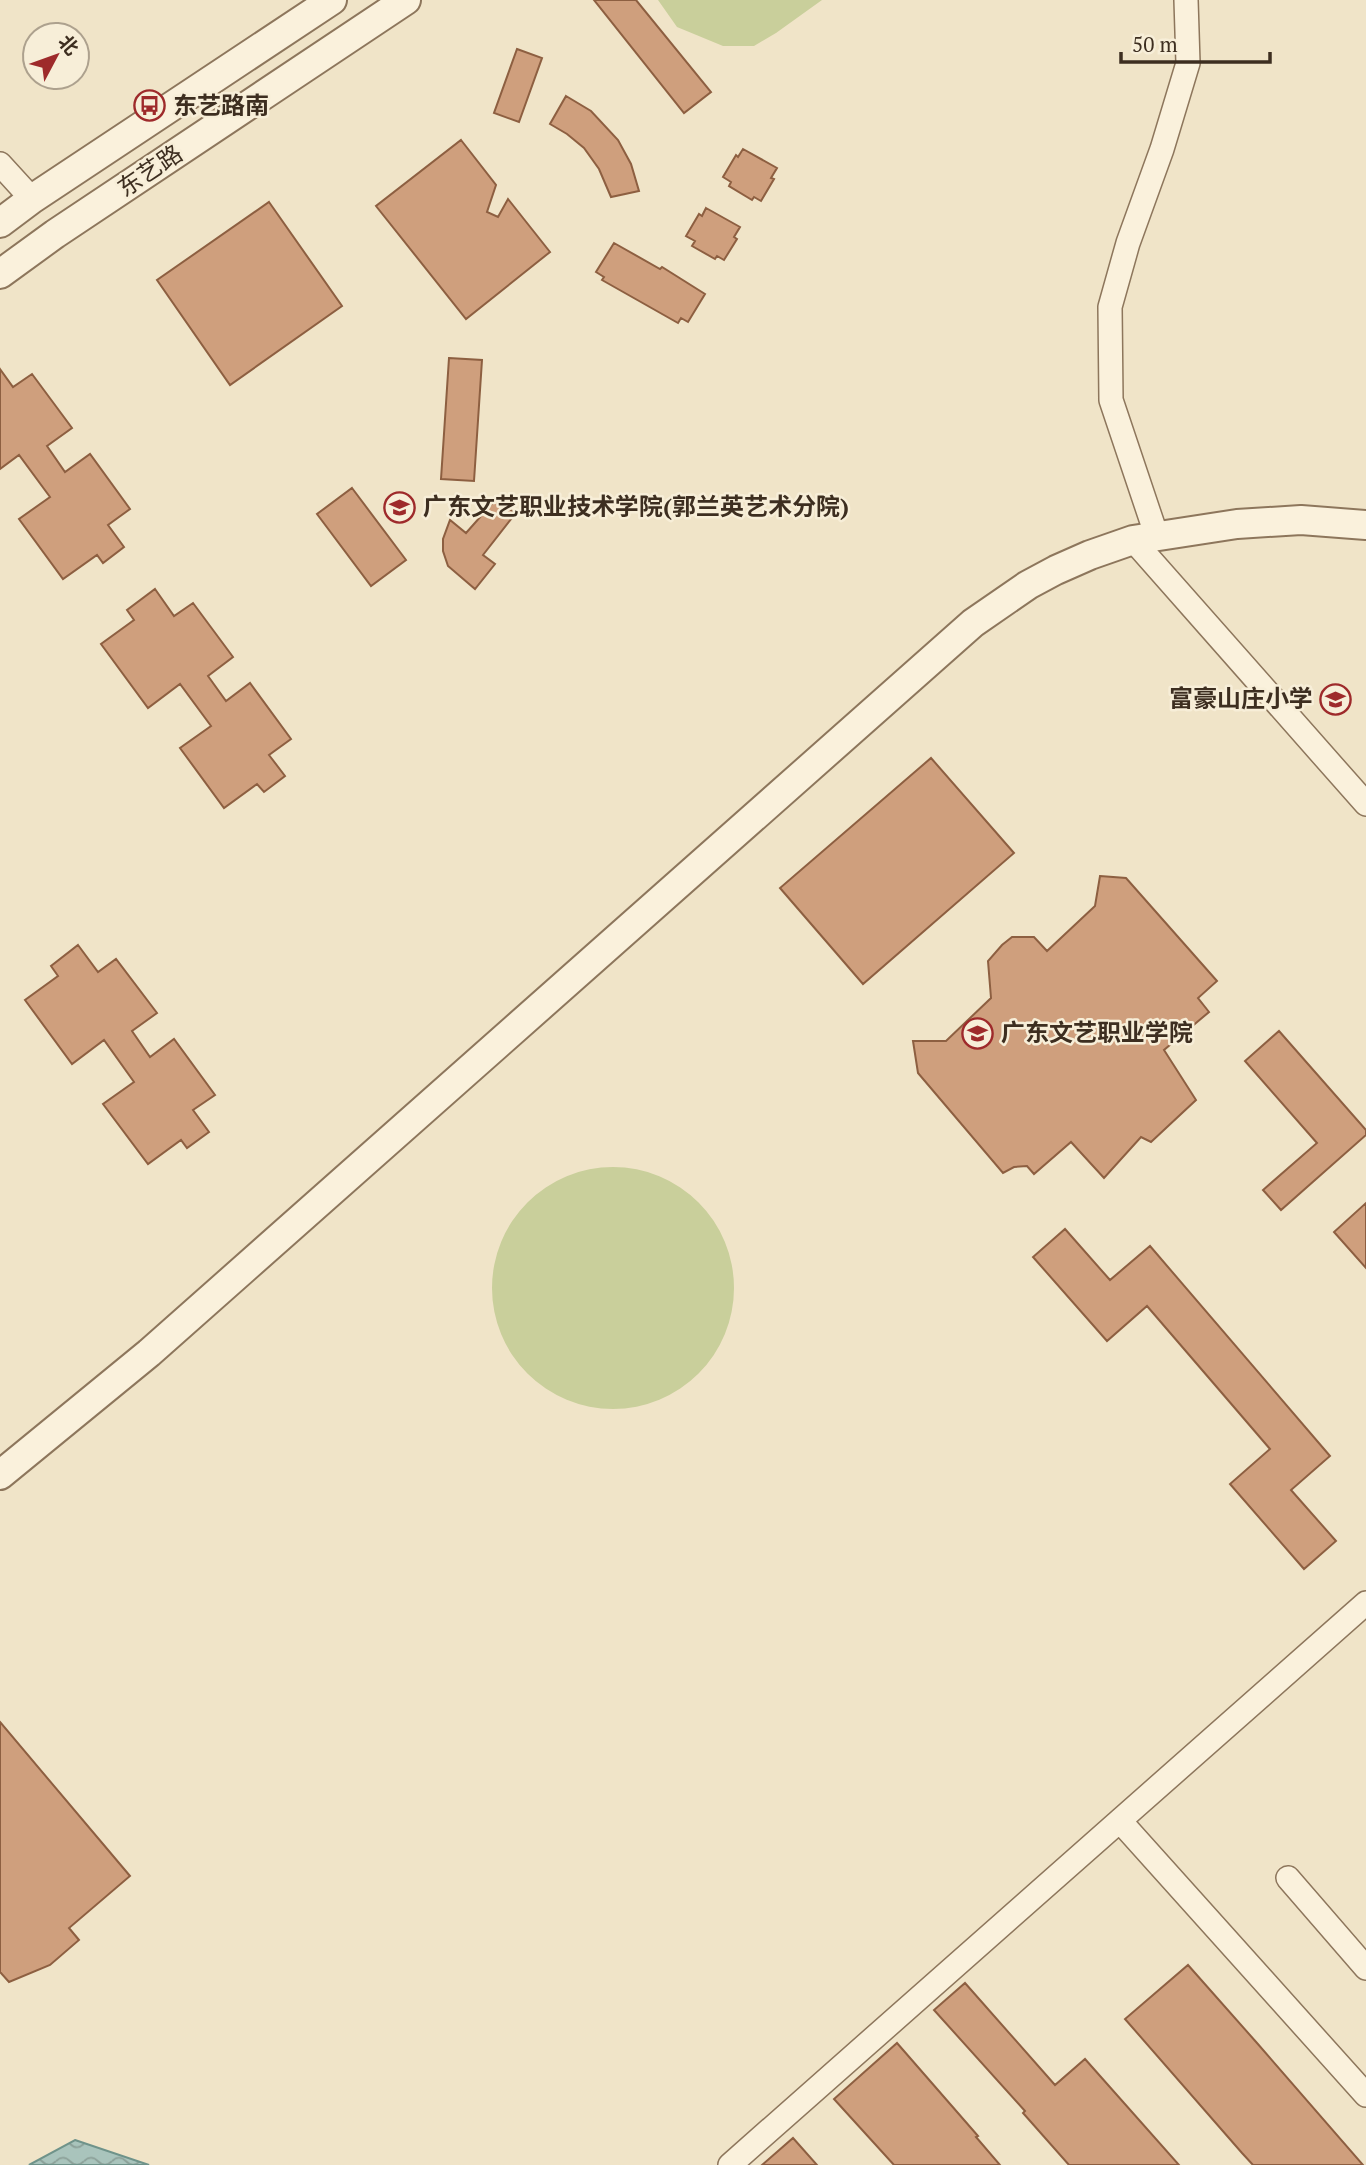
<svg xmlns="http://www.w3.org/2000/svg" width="1366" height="2165" font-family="'PT Serif','Noto Sans SC',serif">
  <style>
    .pitch { fill: #c9cf9b }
    .water { fill: url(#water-waves); stroke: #6f938a; stroke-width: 2 }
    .building { fill: #cf9f7d; stroke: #8d5f41; stroke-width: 2 }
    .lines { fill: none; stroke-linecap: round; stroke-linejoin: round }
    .minor-casing { stroke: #8d765c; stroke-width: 26 }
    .tertiary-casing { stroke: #8d765c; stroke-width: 32 }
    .minor { stroke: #faf1dc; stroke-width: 23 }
    .tertiary { stroke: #faf1dc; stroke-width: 28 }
    .labels { text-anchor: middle; stroke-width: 5; stroke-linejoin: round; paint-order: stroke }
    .poi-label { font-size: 24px; font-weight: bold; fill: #3d2e20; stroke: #f7eed8; text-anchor: start }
    .street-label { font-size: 24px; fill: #3d2e20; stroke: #f7eed8 }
  </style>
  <defs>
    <pattern id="water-waves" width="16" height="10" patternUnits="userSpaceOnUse" patternTransform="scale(1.75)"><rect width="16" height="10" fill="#a9c4bc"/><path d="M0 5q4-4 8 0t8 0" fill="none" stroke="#8ba098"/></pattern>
  </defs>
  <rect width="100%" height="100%" fill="#f0e4c8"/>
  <path class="pitch" d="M658,0H822L776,33L754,46H723L677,27Z
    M492 1288a121 121 0 1 1 242 0a121 121 0 1 1-242 0Z"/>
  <path class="water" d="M75,2140L149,2165H29Z"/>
  <path class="building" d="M594,0H636L711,92L684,113Z
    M517,49L542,58L519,122L494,113Z
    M566,96L591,111L618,140L631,164L639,191L611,197L599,169L584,148L567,134L550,124Z
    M461,140L496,185L487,212L498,217L508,199L550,252L466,319L376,206Z
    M743,149L777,168L771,178L774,179L761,201L754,197L752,200L729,186L731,182L723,177L736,155L738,157Z
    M269,202L342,306L230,385L157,280Z
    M706,208L740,227L734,237L737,239L724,260L717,256L715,259L692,246L695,241L686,236L699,214L702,216Z
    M614,243L660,269L662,267L705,294L688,322L681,318L678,323L602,280L604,277L596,272Z
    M449,358L482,360L474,481L441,479Z
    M0,369L13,387L32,374L72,428L47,446L65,472L90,454L130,509L108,525L124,547L103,563L97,555L63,579L19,519L50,497L19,455L0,469Z
    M352,488L406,560L371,586L317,514Z
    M497,498L515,514L483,555L495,564L475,589L448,566L443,551V539L450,520L466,533Z
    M155,589L174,616L193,603L233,657L208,676L226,701L250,683L291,739L269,755L285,776L264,792L257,784L224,808L180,748L211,726L180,684L148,708L101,644L134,620L127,610Z
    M931,758L1014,853L863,984L780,888Z
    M1100,876L1126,878L1217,981L1198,998L1209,1012L1164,1050L1196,1100L1151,1142L1141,1137L1104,1178L1071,1142L1034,1174L1027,1166L1014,1167L1003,1173L918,1073L913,1041H946L991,998L988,961L1002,945L1012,937H1034L1047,951L1095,906Z
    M78,945L98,972L116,959L157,1013L132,1031L150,1057L174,1039L215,1095L193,1110L209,1132L187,1148L181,1140L148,1164L103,1104L134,1082L104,1040L72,1064L25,1000L58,976L51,966Z
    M1279,1031L1366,1130V1135L1281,1210L1263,1190L1317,1143L1245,1061Z
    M1366,1203V1268L1334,1232Z
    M1065,1229L1110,1280L1150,1246L1330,1456L1291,1490L1336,1541L1304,1569L1230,1484L1270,1449L1215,1385L1147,1306L1107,1341L1033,1257Z
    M0,1722L130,1876L69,1928L79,1940L50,1965L9,1982L0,1972Z
    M1188,1965L1257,2043L1363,2165H1253L1242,2153L1125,2019Z
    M965,1983L1055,2085L1085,2059L1179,2165H1069L1023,2113L1025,2111L934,2010Z
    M897,2043L978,2136L976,2137L1000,2165H894L834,2099Z
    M793,2138L817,2165H762Z"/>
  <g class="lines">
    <defs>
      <path id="minor" d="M0,164L32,199
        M1157,537L1111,400L1110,307L1128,243L1162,149L1188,63L1186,0
        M1133,540L1366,804
        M1120,1821L1366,2095
        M1288,1878L1366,1968
        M730,2165L1366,1603"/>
      <path id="tertiary" d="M0,223L32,199L332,0
        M0,274L55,234L406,0
        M0,1475L149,1353L973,623L1028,585L1056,570L1090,555L1133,540L1237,524L1301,520L1366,525"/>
    </defs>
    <use href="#minor" class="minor-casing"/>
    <use href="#tertiary" class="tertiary-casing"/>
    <use href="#minor" class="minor"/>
    <use href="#tertiary" class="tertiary"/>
  </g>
  <defs>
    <symbol id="bus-ring" viewBox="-11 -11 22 22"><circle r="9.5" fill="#f7eed8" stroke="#9e2a2b" stroke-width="1.5"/><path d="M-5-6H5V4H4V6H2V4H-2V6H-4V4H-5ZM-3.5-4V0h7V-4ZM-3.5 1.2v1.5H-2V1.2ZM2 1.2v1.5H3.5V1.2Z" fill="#9e2a2b"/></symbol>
    <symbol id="university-ring" viewBox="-11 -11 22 22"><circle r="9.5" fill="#f7eed8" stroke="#9e2a2b" stroke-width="1.5"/><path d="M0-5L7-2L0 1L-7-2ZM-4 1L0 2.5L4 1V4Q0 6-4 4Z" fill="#9e2a2b"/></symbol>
    <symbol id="school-ring" viewBox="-11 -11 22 22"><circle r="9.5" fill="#f7eed8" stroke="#9e2a2b" stroke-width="1.5"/><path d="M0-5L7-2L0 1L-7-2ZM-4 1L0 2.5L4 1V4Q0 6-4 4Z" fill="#9e2a2b"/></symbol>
  </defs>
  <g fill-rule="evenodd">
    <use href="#bus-ring" x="132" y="88" width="35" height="35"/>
    <use href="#university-ring" x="382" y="490" width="35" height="35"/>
    <use href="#school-ring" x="1318" y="682" width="35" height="35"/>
    <use href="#university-ring" x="960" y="1016" width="35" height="35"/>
  </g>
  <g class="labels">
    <g class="poi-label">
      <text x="173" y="114">东艺路南</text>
      <text x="423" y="515">广东文艺职业技术学院(郭兰英艺术分院)</text>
      <text x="1313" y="707" text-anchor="end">富豪山庄小学</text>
      <text x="1001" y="1041">广东文艺职业学院</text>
    </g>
    <g class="street-label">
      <text transform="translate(150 171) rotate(-34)" y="8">东艺路</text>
    </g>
  </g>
  <g transform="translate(56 56) rotate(49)"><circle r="33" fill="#f7eed8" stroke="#ada18e" stroke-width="2"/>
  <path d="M0-5L12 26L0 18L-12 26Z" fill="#9e2a2b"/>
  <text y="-10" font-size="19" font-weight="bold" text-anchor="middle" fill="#3d2e20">北</text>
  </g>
  <path d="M1121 52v10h149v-10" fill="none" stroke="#3d2e20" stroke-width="3.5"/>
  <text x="1132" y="52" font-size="21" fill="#3d2e20" stroke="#f7eed8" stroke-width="5" paint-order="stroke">50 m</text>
</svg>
